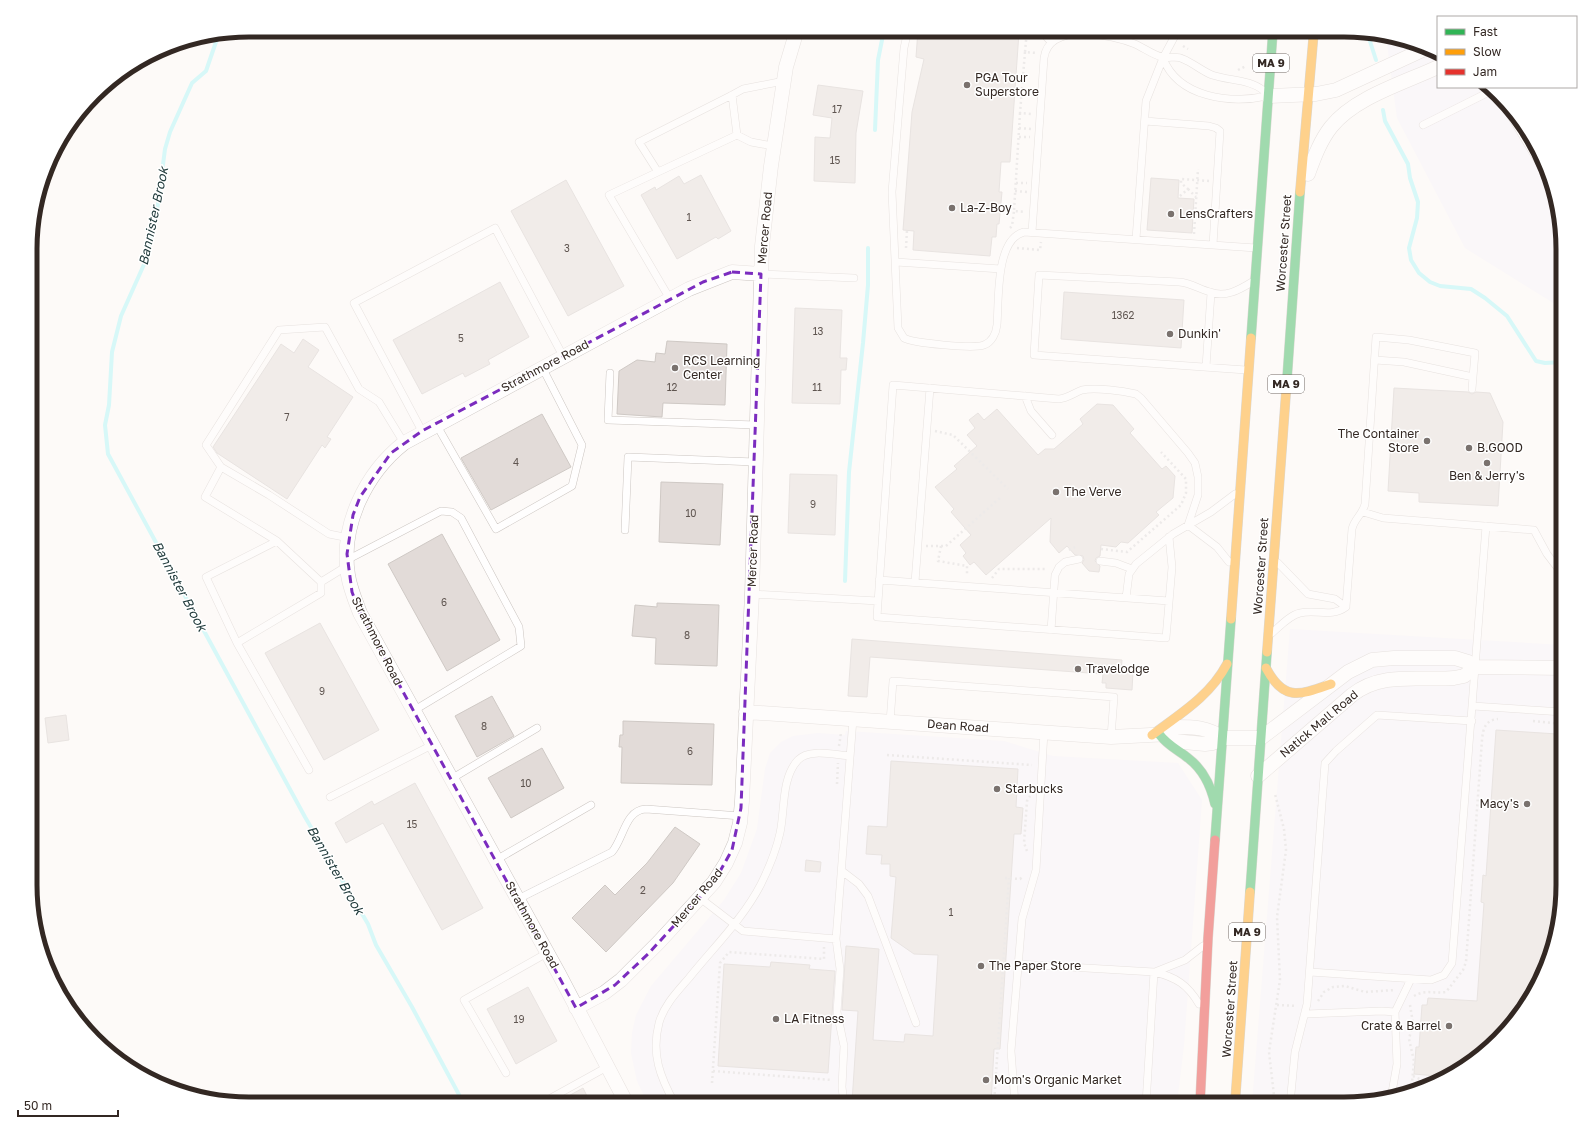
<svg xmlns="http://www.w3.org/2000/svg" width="1593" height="1134" font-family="'Golos Text',sans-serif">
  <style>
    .commercial { fill: #f6f3fa }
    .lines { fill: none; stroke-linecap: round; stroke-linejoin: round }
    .stream { stroke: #a9f5f9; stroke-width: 4 }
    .building { fill: #e2dbd8; stroke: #cfc9c5 }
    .lane-casing { stroke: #ccc6c2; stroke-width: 8 }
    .street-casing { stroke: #ccc6c2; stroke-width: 15 }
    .fast-casing { stroke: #afaea4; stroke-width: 10 }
    .slow-casing { stroke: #afaea4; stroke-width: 10 }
    .jam-casing { stroke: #afaea4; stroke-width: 10 }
    .path { stroke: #d9d8d8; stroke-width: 2.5; stroke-dasharray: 2 3; stroke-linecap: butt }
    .lane { stroke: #fffefe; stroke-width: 7 }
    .street { stroke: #fffefe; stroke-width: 14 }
    .fast { stroke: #30b455; stroke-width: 9 }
    .slow { stroke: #ff9f0a; stroke-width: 9 }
    .jam { stroke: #e5322d; stroke-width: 9 }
    .marked { fill: none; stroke: #7b2cbf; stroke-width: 3; stroke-dasharray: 8 5; stroke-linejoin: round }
    .poi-dot { fill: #7a726e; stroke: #fff; stroke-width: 1.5 }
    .labels { text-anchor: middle; stroke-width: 3; stroke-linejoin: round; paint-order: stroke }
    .number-label { font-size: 10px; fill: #5f5550 }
    .shield { fill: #fff; stroke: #706865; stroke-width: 1 }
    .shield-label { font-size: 11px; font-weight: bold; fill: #332823 }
    .poi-label { font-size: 12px; fill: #332823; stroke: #fff; text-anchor: start }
    .street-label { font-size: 12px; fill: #332823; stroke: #fff }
    .water-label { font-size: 13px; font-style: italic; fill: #213b3c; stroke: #fff }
    .rim { fill: none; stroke: #332823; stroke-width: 5 }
  </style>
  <rect width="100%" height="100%" fill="#fdfaf8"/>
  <path class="commercial" d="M1386,36L1415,42L1438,54V87H1489L1518,116L1540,152L1563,235V309L1465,248L1397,118Z
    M1290,629L1563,645V899L1546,969L1518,1018L1477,1059L1441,1082L1400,1097L1344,1104H1252Z
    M846,731L1004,741L1053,756L1178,763L1202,800L1184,1045L1177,1104H648L637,1081L631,1053L632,1033L636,1015L651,986L724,900L741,873L757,829L765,769L770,753L781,742L793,736L818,733L845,735Z"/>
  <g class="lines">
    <path class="stream" d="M1367,32L1376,60
      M218,36L206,71L192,83L170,132L165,149L157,211L146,260L121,316L112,352L109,405L105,425L108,454L305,817L368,924L376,945L412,1007L464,1104
      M1383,110L1385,121L1408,164L1410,178L1418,202L1417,218L1409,248L1411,260L1419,273L1430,282L1440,286L1471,289L1485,298L1507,316L1536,361L1545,363L1563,362
      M875,130L878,60L884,30
      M845,581L849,472L863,343L868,285V248"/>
  </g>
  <path class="building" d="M918,30L1019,32L1010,162H1001L999,192H1002L999,224H997L996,237H992L990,256L913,250L914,231L903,230L912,112L924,59L916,57Z
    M818,85L863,91L856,133L855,183L814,181L815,137L830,138L832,118L813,115Z
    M701,175L731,231L718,239L716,237L677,259L641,195L655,187L656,190L679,176L684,184Z
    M1151,178L1179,180L1178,198L1194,199L1192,233L1147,230Z
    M566,180L624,286L568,316L511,211Z
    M500,282L529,337L488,360L490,364L465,377L463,373L422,394L393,340Z
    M1064,292L1184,300L1181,348L1061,339Z
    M795,308L842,310L840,358H847L846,370H841L840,404L792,403Z
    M303,339L319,350L308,367L353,397L327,437L331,439L325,448L322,445L287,499L217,453L213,447L281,344L294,353Z
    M667,341L727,344L725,405L663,403L662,417L617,414L619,371L637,360L655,362L656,353L665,354Z
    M1394,388L1468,392L1472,394L1476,392L1490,393L1503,422L1498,506L1419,502V493L1388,491Z
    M1097,404L1113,405L1134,429L1130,433L1162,469L1166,466L1175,476L1173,498L1156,512L1159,515L1128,543L1121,542L1116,547L1101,545L1100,556L1096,558L1095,561L1100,566L1099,572L1089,571L1082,563L1084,560L1083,556L1075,555L1067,546L1059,553L1050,542L1051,518L986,575L974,562L970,565L963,556L966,553L960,545L971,535L951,512L954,509L935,487L957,469L954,466L977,446L967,435L975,428L969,420L978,413L984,420L997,409L1038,455L1045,449H1054L1083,424L1080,419Z
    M542,414L571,467L491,510L461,458Z
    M790,474L837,475L835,535L788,533Z
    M661,482L723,484L720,545L659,542Z
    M442,534L500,640L447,671L388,564Z
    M657,603L719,605L717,666L655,664L656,638L632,636L635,605L657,607Z
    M320,623L379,730L324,760L265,653Z
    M852,639L1122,660L1121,671L1133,672L1132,690L1106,688V683H1102L1103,674L870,657L867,697L848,696Z
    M492,696L514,736L477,757L455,716Z
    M66,715L69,740L48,743L45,718Z
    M623,721L714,724L712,785L621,783L622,747H619L620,735H623Z
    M1496,730L1557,734L1563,742V899L1546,969L1518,1018L1478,1059L1448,1077L1414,1074L1416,1047H1419L1422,1005H1427L1428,998L1477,1001L1484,903L1481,902L1483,875L1486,876Z
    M542,748L564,788L511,818L488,778Z
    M891,761L1018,769L1016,807L1023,808L1021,834H1014L1000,1049H994L991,1104H867L852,1102L858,1011L842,1010L846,946L879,949L873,1040L904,1042L905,1034L933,1036L938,955L914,954L891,938L896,877L890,876V864H881L882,855L866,854L868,826L887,827Z
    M415,783L483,908L442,930L383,823L346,843L335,823L372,801L374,805Z
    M675,827L700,844L673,883L606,952L572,918L605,885L615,895L647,863Z
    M806,860L821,862L820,872L805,871Z
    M771,962L810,965L809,969L835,971L828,1073L718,1066L724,964L770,967Z
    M528,987L557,1041L516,1064L487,1009Z
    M583,1088L591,1104H554Z"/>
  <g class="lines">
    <defs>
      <path id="lane" d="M908,30L904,48L892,192L898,328L904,338C912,343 974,349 984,345C992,342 996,333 997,325C999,302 995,239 1024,232L1256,248
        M1040,30L1051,42
        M1163,58C1178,98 1231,104 1267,96
        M732,95L737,135L658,172L639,142L732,95L743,89L784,81
        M1500,98L1547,176
        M1145,121L1209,126L1216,128L1220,131L1213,245
        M1423,125L1493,90
        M737,135L751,142L773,146
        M658,172L609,195L670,299
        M1032,232L1044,58C1049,21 1112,35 1135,44C1144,48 1153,55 1162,57C1169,59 1176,55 1183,59C1193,63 1202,71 1212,75C1230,81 1250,79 1264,91
        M1136,239L1146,101L1163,58L1178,30
        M896,262L1001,269
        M761,274L854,278
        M1375,360L1404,362L1473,377
        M1206,367L1211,293
        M1246,370L1034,355L1039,275L1179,282C1191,283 1199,289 1210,292C1225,298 1239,290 1252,282
        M610,373L608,420L756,425
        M1025,396L1031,411L1052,435
        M436,424L496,529L572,486L582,445L542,367
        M422,431L354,303L495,228L563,356
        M221,467L206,445L279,330L325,327L359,389L379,402L404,443
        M1363,512L1383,518L1534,530L1547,554L1563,575
        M1188,525L1217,547L1229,562
        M625,530L628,457L755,462
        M1169,537L1172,567L1166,638L877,617L893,385L1059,399C1068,398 1074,393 1082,390C1095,387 1123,391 1136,394L1141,398L1188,453L1195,463L1198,477V495L1188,525
        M277,541L205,497L221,467L269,495L329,534L349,538
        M347,560L441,511L452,512L461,518L519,627L521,646L413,711
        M1100,561L1116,563L1132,569
        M1278,563L1308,594L1335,599L1346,607
        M879,580L1169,601
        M321,582L277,541L206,577L237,643L321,593V582L347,566
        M915,582L930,388
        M752,594L878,601
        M1126,598L1129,574L1136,564L1173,534L1211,512L1235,494
        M1051,630L1055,575L1059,567L1065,562L1079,559
        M1272,633C1280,626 1290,615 1300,613C1317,609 1331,618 1346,607L1352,529C1354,519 1363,514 1365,504L1376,337L1409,340L1475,353L1472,389
        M237,643L309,770
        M1473,706L1563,712
        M890,722L893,681L1114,697L1111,737
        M451,779L537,728
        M330,797L432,745
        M496,860L591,805
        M842,871L859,884L868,896L916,1023
        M700,898L743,931L836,939
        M518,899L612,852C624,838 625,810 646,809L741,816
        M1018,964L1154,972C1176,977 1188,985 1199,1004
        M1155,972L1185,960L1203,946
        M1310,972L1431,980L1444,975L1452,963L1486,526
        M1306,1014L1382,1011L1395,1012
        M506,1073L464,1000L547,953
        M1391,1098L1397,1064L1395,1012L1411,979
        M540,1104L607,1067
        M675,1104C660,1077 651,1054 659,1023C664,1005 677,992 689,978C713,948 743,919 761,884C769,868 776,851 780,833C785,811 781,778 798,760C809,748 835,755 850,756
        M844,1104L842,1087L844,1046L837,1012L840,969L836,939L853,719
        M1015,1104L1011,1051L1022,919L1036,870L1044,732
        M1146,1104L1154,972
        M1290,1104L1295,1052L1307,1004L1325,763L1336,751L1377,715L1472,721"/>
      <path id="street" d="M1268,96L1316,94L1336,90L1427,48
        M1308,174C1314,158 1320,141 1331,127C1355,97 1404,83 1438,67
        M746,712L1111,737L1170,734L1175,727C1193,727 1208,727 1222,738
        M1170,734L1173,741L1205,744L1213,743L1222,738H1261L1348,672L1372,660L1394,658H1455L1468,662L1476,667L1563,668
        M1258,776L1352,695C1382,671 1419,681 1454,678L1464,676L1476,667
        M576,1008L604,993L621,980L659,942L714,882L726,863L735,843L740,823L742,801L752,594L762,246L771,166L786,67L797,30
        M627,1104L559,974L360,613C355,600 350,588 348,575C340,525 366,473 404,443L689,289L732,272L761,274"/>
      <path id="fast" d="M1251,338L1273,30
        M1287,379L1300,192
        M1159,734C1167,745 1178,750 1188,758C1204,770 1211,786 1215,804
        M1215,840L1231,619
        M1250,892L1267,652"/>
      <path id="slow" d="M1300,192L1314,30
        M1231,619L1251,338
        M1267,652L1287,379
        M1266,668C1284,702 1300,695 1331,684
        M1152,735C1180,714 1210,696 1227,664
        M1235,1104L1250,892"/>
      <path id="jam" d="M1200,1104L1208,938L1215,840"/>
    </defs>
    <use href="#lane" class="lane-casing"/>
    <use href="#street" class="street-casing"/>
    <use href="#fast" class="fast-casing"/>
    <use href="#slow" class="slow-casing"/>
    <use href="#jam" class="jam-casing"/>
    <path class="path" d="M1027,30L1025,52L1037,53
      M1155,30L1161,33
      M1183,46L1188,49
      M1025,52L1020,113L1031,114
      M1238,70L1246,66
      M1020,113L1014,211L1025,212
      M1019,128L1031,129
      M1019,137H1030
      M1016,183H1027
      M1188,189L1196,197
      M1015,191L1027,192
      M1180,196L1188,189L1181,183V179L1209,181
      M1010,228L1012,226L1014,211
      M1194,234L1198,169
      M906,248L907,230
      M1017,248L1040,250L1041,242
      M935,431L953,435L1008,489
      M926,546H946L1001,497
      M941,546L938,561L967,566V576
      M1101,549L1127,552L1181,505L1186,493V479L1161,452
      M1069,550L1075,547
      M992,578L999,569H1046
      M1533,721L1563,724
      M839,746L841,733
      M887,755L1032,765
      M837,784L838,763
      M1027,851L1024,843L1027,801L1030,796
      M1005,878L1020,879L1024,876
      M1414,996C1426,989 1434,994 1446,992L1463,970L1466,962L1482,740C1483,729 1485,720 1498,719
      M1318,1001L1324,992L1333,987L1345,986L1365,992L1395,990
      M1277,1005L1297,1006
      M1410,1005L1413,1023L1409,1039L1414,1061L1411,1093
      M713,1071L832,1080
      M1413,1076L1422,1080L1441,1081
      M712,1083L720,963L729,952L824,959V947
      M994,1104L1009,878
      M1275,1104L1269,1052L1280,980L1277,917L1286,850L1284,829L1275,794"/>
    <use href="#lane" class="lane"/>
    <use href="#street" class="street"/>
    <use href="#fast" class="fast"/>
    <use href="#slow" class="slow"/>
    <use href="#jam" class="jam"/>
  </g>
  <path d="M0 0H1593V1134H0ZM732,272L761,274L741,808L732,850L714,882L648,954L615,985L576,1008L360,613L352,592L347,554L353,515L360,497L391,453L422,431L703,282Z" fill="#fdfaf8" fill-opacity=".55" fill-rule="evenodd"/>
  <path class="marked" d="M732,272L761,274L741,808L732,850L714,882L648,954L615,985L576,1008L360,613L352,592L347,554L353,515L360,497L391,453L422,431L703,282Z"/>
  <g class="poi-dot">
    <circle cx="967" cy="85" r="4"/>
    <circle cx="952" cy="208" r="4"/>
    <circle cx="1171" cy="214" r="4"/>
    <circle cx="1170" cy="334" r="4"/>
    <circle cx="675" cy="368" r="4"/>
    <circle cx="1427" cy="441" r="4"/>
    <circle cx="1469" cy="448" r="4"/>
    <circle cx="1487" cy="463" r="4"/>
    <circle cx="1056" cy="492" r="4"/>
    <circle cx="1078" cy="669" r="4"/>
    <circle cx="997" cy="789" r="4"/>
    <circle cx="1527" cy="804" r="4"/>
    <circle cx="981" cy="966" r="4"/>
    <circle cx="776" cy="1019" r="4"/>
    <circle cx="1449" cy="1026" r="4"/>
    <circle cx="986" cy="1080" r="4"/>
  </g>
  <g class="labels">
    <g class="number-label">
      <text x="837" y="113">17</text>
      <text x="835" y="164">15</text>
      <text x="689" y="221">1</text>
      <text x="567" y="252">3</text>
      <text x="1123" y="319">1362</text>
      <text x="818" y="335">13</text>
      <text x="461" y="342">5</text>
      <text x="672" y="391">12</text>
      <text x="817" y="391">11</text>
      <text x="287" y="421">7</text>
      <text x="516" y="466">4</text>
      <text x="813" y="508">9</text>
      <text x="691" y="517">10</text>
      <text x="444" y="606">6</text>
      <text x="687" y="639">8</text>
      <text x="322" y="695">9</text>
      <text x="484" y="730">8</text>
      <text x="690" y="755">6</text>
      <text x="526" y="787">10</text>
      <text x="412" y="828">15</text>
      <text x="643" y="894">2</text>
      <text x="951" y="916">1</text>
      <text x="519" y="1023">19</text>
    </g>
    <g class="shield">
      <rect x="1253" y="54" width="36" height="18" rx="3"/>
      <rect x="1268" y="375" width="36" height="18" rx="3"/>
      <rect x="1229" y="923" width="36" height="18" rx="3"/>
    </g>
    <g class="shield-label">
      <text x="1271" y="67">MA 9</text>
      <text x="1286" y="388">MA 9</text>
      <text x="1247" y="936">MA 9</text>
    </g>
    <g class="poi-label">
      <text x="975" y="82">PGA Tour<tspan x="975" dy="14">Superstore</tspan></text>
      <text x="960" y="212">La-Z-Boy</text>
      <text x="1179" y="218">LensCrafters</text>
      <text x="1178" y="338">Dunkin'</text>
      <text x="683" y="365">RCS Learning<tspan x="683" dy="14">Center</tspan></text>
      <text x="1419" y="438" text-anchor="end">The Container<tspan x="1419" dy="14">Store</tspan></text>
      <text x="1477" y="452">B.GOOD</text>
      <text x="1487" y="480" text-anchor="middle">Ben &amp; Jerry's</text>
      <text x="1064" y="496">The Verve</text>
      <text x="1086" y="673">Travelodge</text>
      <text x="1005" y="793">Starbucks</text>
      <text x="1519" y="808" text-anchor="end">Macy's</text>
      <text x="989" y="970">The Paper Store</text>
      <text x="784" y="1023">LA Fitness</text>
      <text x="1441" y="1030" text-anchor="end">Crate &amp; Barrel</text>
      <text x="994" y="1084">Mom's Organic Market</text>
    </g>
    <g class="street-label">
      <text transform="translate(765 228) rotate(-85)" y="4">Mercer Road</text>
      <text transform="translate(1284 243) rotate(-86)" y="4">Worcester Street</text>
      <text transform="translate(545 366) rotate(-28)" y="4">Strathmore Road</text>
      <text transform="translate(753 551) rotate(-88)" y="4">Mercer Road</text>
      <text transform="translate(1261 566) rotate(-86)" y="4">Worcester Street</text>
      <text transform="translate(377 641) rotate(63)" y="4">Strathmore Road</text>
      <text transform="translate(1319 724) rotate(-40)" y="4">Natick Mall Road</text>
      <text transform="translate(958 726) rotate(4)" y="4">Dean Road</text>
      <text transform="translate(697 898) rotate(-50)" y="4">Mercer Road</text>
      <text transform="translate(532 925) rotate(61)" y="4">Strathmore Road</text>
      <text transform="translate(1230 1009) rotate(-86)" y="4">Worcester Street</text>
    </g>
    <g class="water-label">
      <text transform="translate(153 216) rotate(-78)" y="5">Bannister Brook</text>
      <text transform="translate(180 586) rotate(62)" y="5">Bannister Brook</text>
      <text transform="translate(336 870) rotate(60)" y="5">Bannister Brook</text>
    </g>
  </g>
  <path d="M0 0H1593V1134H0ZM249 37H1344A212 212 0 0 1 1556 249V885A212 212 0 0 1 1344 1097H249A212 212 0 0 1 37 885V249A212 212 0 0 1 249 37Z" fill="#fff" fill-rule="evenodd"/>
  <path class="rim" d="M249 37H1344A212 212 0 0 1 1556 249V885A212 212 0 0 1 1344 1097H249A212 212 0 0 1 37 885V249A212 212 0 0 1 249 37Z"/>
  <rect x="1437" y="16" width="140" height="72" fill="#ffffff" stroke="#ada9a7"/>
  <rect x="1445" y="29" width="20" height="6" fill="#30b455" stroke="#ada9a7"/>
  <text x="1473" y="36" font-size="12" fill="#332823">Fast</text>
  <rect x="1445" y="49" width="20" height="6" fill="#ff9f0a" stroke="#ada9a7"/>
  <text x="1473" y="56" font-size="12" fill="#332823">Slow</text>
  <rect x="1445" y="69" width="20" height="6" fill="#e5322d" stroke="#ada9a7"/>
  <text x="1473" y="76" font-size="12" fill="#332823">Jam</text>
  <path d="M18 1110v6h100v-6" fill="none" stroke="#332823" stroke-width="2"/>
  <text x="24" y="1110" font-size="12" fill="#332823" stroke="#ffffff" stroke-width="3" paint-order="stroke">50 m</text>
</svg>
